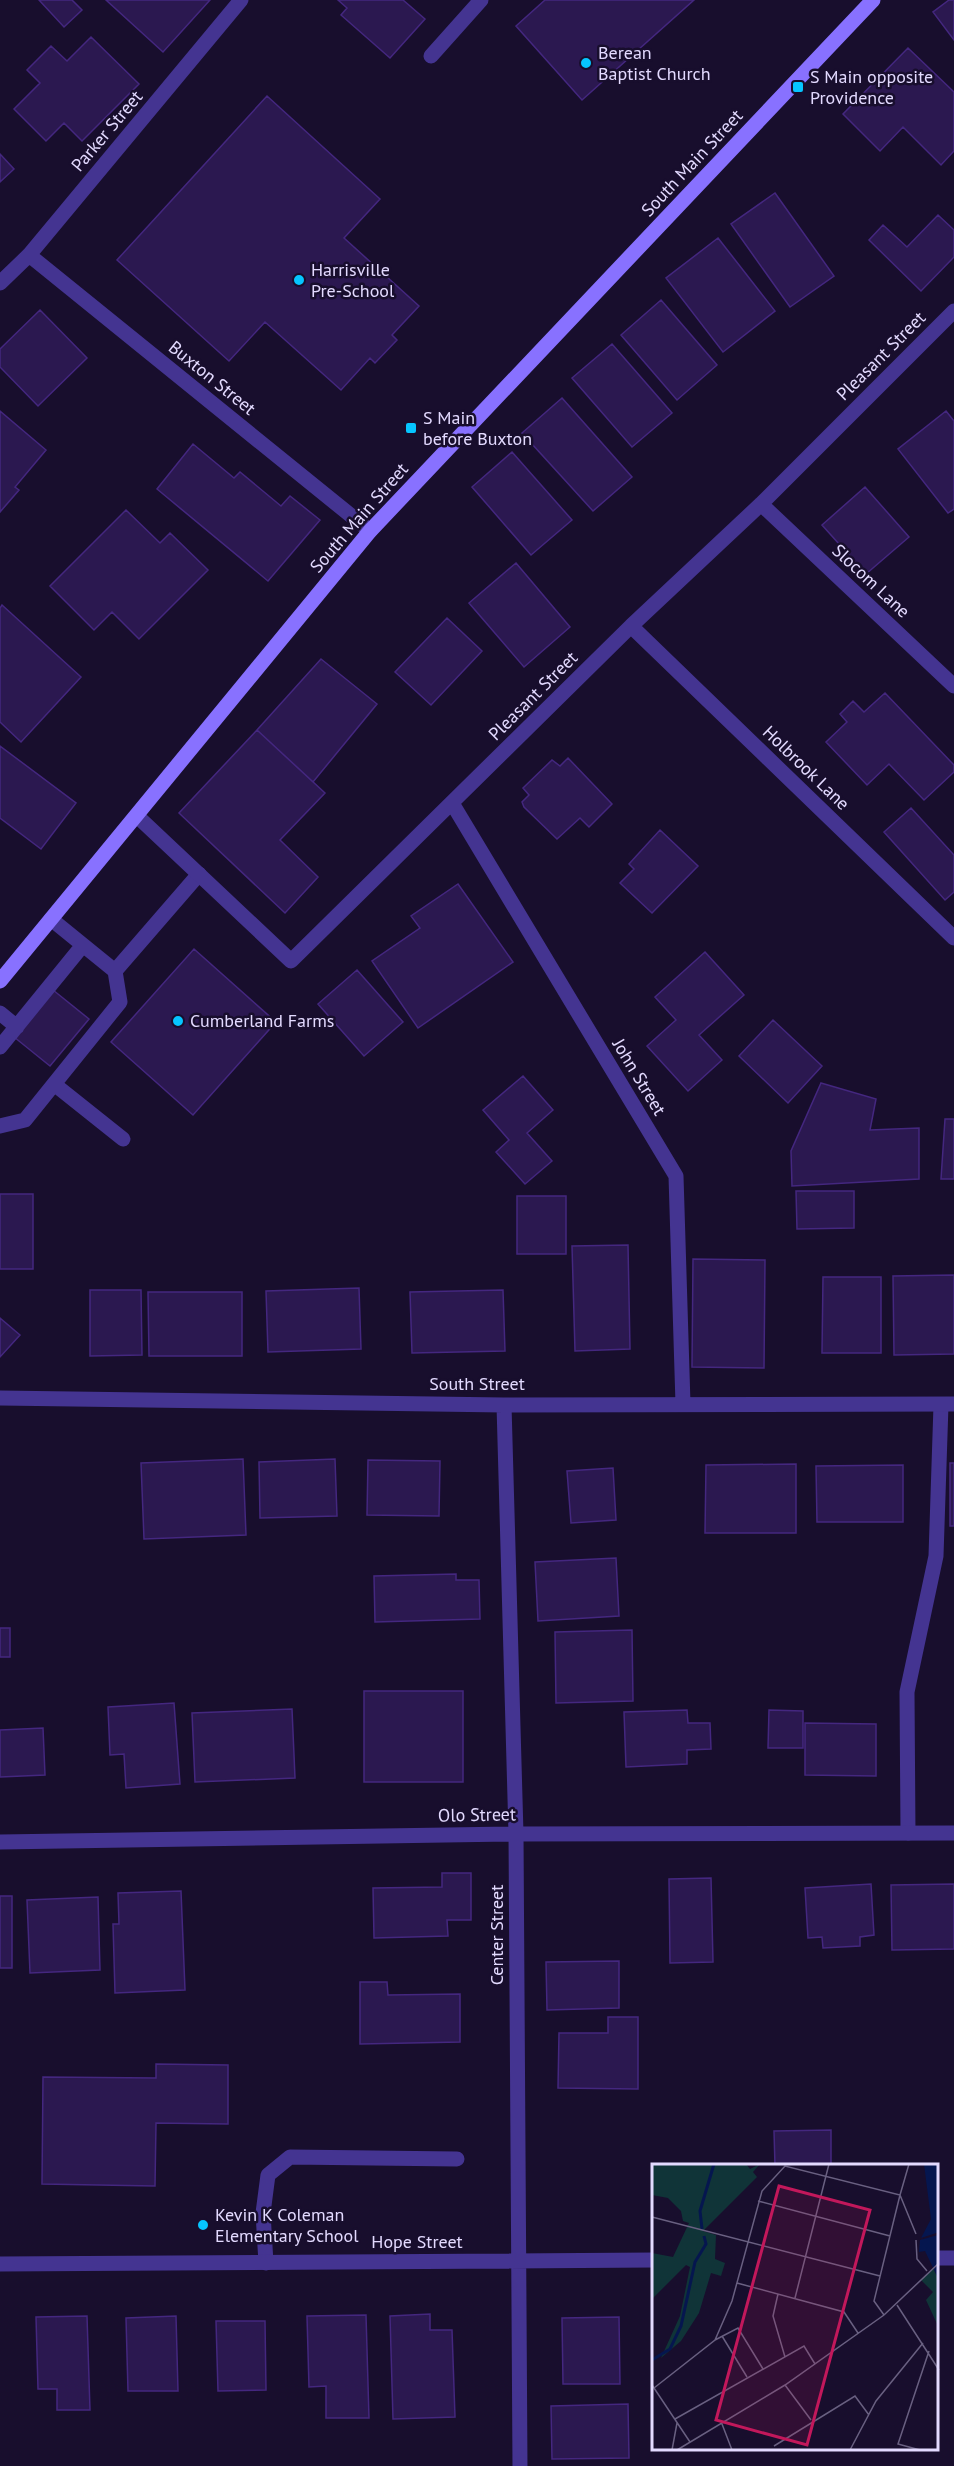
<svg xmlns="http://www.w3.org/2000/svg" width="954" height="2466" font-family="'PT Sans',sans-serif">
  <style>
    .building { fill: #2b1850; stroke: #44277f; stroke-width: 1.5 }
    .lines { fill: none; stroke-linecap: round; stroke-linejoin: round }
    .lane { stroke: #443491; stroke-width: 15 }
    .street { stroke: #443491; stroke-width: 15 }
    .secondary { stroke: #8871ff; stroke-width: 15 }
    .poi-dot { fill: #06c5ff; stroke: #180e2d; stroke-width: 2 }
    .labels { text-anchor: middle; stroke-width: 5; stroke-linejoin: round; paint-order: stroke }
    .poi-label { font-size: 18px; fill: #e3daff; stroke: #180e2d; text-anchor: start }
    .street-label { font-size: 18px; fill: #e3daff; stroke: #180e2d }
    .inset-river { fill: none; stroke: #05164f; stroke-width: 3 }
    .inset-road { fill: none; stroke: #696081; stroke-width: 1.5 }
    .view { fill: #c2185b; fill-opacity: 0.15; stroke: #c2185b; stroke-width: 3 }
    .inset-edge { fill: none; stroke: #e3daff; stroke-width: 3 }
  </style>
  <rect width="100%" height="100%" fill="#180e2d"/>
  <path class="building" d="M39,0H72L82,10L64,27Z
    M106,0H210L163,52Z
    M338,0H403L425,19L390,58L341,15L347,8Z
    M545,0H694L582,100L516,26Z
    M949,0H954V40L933,12Z
    M91,37L139,84L82,141L64,123L46,141L14,109L40,83L27,70L51,46L67,61Z
    M908,48L954,92V151L941,165L903,127L880,151L843,114Z
    M267,96L380,199L344,238L419,306L392,335L397,340L375,363L370,358L341,390L265,322L229,361L117,260Z
    M0,154L14,169L0,182Z
    M775,193L834,276L790,307L731,224Z
    M938,215L954,230V257L921,291L869,240L883,225L907,247Z
    M718,238L775,311L723,352L666,278Z
    M661,300L717,365L677,400L621,335Z
    M40,310L87,358L38,406L0,367V349Z
    M612,344L672,413L632,447L572,378Z
    M562,398L632,477L593,511L522,433Z
    M0,411L46,450L15,487L19,490L0,512Z
    M946,411L954,421V509L948,513L898,449Z
    M193,444L234,478L240,472L281,506L290,496L320,520L268,581L157,489Z
    M512,452L572,520L531,555L472,487Z
    M865,487L909,537L866,574L822,525Z
    M126,510L160,543L170,533L208,570L139,639L112,612L94,630L50,586Z
    M516,563L570,627L524,667L469,603Z
    M2,605L81,677L21,742L0,722V608Z
    M447,618L482,651L431,705L395,672Z
    M321,659L377,704L313,782L257,730Z
    M885,693L954,765V772L924,800L889,764L867,785L826,742L847,722L840,714L853,701L864,712Z
    M257,730L325,793L280,840L318,877L285,913L179,813Z
    M0,746L76,803L41,849L0,818Z
    M568,758L612,804L589,827L580,818L557,839L524,807L522,802L529,795L523,788L552,760L560,766Z
    M911,808L954,855V892L945,900L884,832Z
    M660,830L698,866L652,913L620,883L634,869L629,864Z
    M458,884L513,962L418,1028L372,961L420,928L411,916Z
    M194,949L276,1022L193,1115L111,1042Z
    M705,952L744,995L699,1035L722,1060L688,1091L647,1046L676,1020L655,997Z
    M357,970L403,1022L364,1056L318,1004Z
    M53,990L89,1019L50,1066L14,1037Z
    M773,1020L822,1066L788,1103L739,1056Z
    M523,1076L553,1110L527,1133L552,1161L525,1184L496,1152L509,1140L483,1110Z
    M821,1083L876,1099L870,1130L919,1128V1179L792,1186L791,1151Z
    M945,1119H954V1179H941Z
    M796,1191H854V1228L797,1229Z
    M0,1194H33V1269H0Z
    M517,1196H566V1254H517Z
    M628,1245L630,1349L575,1351L572,1246Z
    M693,1259L765,1260L764,1368L692,1367Z
    M954,1275V1354L894,1355L893,1276Z
    M823,1277H881V1353H822Z
    M359,1288L361,1349L268,1352L266,1291Z
    M90,1290H141L142,1355L90,1356Z
    M503,1290L505,1351L412,1353L410,1292Z
    M148,1292H242V1356H149Z
    M0,1318L20,1335L0,1357Z
    M243,1459L246,1535L144,1539L141,1463Z
    M335,1459L337,1516L260,1518L259,1462Z
    M368,1460L440,1461L439,1516L367,1515Z
    M950,1463H954V1526H950Z
    M796,1464V1533H705L706,1465Z
    M903,1465V1522H817L816,1466Z
    M613,1468L616,1520L571,1523L567,1471Z
    M616,1558L619,1616L538,1621L535,1562Z
    M456,1574V1580H479L480,1619L375,1622L374,1576Z
    M0,1628H10V1657H0Z
    M632,1630L633,1701L556,1703L555,1632Z
    M364,1691H463V1782H364Z
    M174,1703L180,1784L126,1788L124,1754L110,1755L108,1707Z
    M292,1709L295,1778L195,1782L192,1713Z
    M687,1710L688,1723H710L711,1749L687,1750V1764L626,1767L624,1712Z
    M769,1710L803,1711V1748H768Z
    M805,1723L876,1724V1776L805,1775Z
    M43,1728L45,1775L0,1777V1730Z
    M442,1873H471V1920H447L448,1936L374,1938L373,1888L442,1887Z
    M711,1878L713,1962L670,1963L669,1879Z
    M871,1884L874,1935L860,1937V1946L823,1948L822,1937L808,1938L805,1888Z
    M954,1884V1949L892,1950L891,1885Z
    M181,1891L185,1990L115,1993L113,1924H119L118,1893Z
    M0,1896H12V1968H0Z
    M98,1897L100,1970L30,1973L27,1900Z
    M619,1961V2008L547,2010L546,1962Z
    M360,1982H387L388,1995L460,1994V2042L360,2044Z
    M608,2017H638V2089L558,2088L559,2033H608Z
    M156,2064L228,2065V2124L156,2123L155,2186L42,2184L43,2077L156,2078Z
    M831,2130V2166H775L774,2131Z
    M430,2314V2330H452L455,2417L393,2419L390,2316Z
    M366,2315L369,2418H326V2386L309,2387L307,2316Z
    M87,2316L90,2410H57V2389H38L36,2317Z
    M176,2316L178,2391H128L126,2318Z
    M619,2317L620,2384H563L562,2318Z
    M216,2321H265L266,2390L218,2391Z
    M628,2404L629,2458L552,2459L551,2406Z"/>
  <g class="lines">
    <path class="lane" d="M431,56L481,0
      M51,919L115,971
      M0,1013L17,1027
      M0,1047L83,945
      M54,1084L123,1139
      M0,1126L25,1120L120,1002L115,971L199,874
      M908,1833L907,1692L936,1556L941,1405
      M266,2263L263,2213L268,2175L290,2157L457,2159"/>
    <path class="street" d="M29,255L370,531
      M0,283L29,255L241,0
      M761,504L954,686
      M631,626L954,938
      M452,803L676,1176L683,1404
      M137,816L291,961L631,626L761,504L954,311
      M0,1398L504,1405L954,1404
      M504,1405L516,1834L520,2466
      M0,1842L516,1834L954,1833
      M938,2258H954
      M0,2264L654,2260"/>
    <path class="secondary" d="M0,981L370,531L873,0"/>
  </g>
  <g class="poi-dot">
    <circle cx="586" cy="63" r="6"/>
    <rect x="792" y="81" width="12" height="12" rx="3"/>
    <circle cx="299" cy="280" r="6"/>
    <rect x="405" y="422" width="12" height="12" rx="3"/>
    <circle cx="178" cy="1021" r="6"/>
    <circle cx="203" cy="2225" r="6"/>
  </g>
  <g class="labels">
    <g class="poi-label">
      <text x="598" y="59">Berean<tspan x="598" dy="21">Baptist Church</tspan></text>
      <text x="810" y="83">S Main opposite<tspan x="810" dy="21">Providence</tspan></text>
      <text x="311" y="276">Harrisville<tspan x="311" dy="21">Pre-School</tspan></text>
      <text x="423" y="424">S Main<tspan x="423" dy="21">before Buxton</tspan></text>
      <text x="190" y="1027">Cumberland Farms</text>
      <text x="215" y="2221">Kevin K Coleman<tspan x="215" dy="21">Elementary School</tspan></text>
    </g>
    <g class="street-label">
      <text transform="translate(107 131) rotate(-50)" y="6">Parker Street</text>
      <text transform="translate(692 163) rotate(-47)" y="6">South Main Street</text>
      <text transform="translate(881 356) rotate(-45)" y="6">Pleasant Street</text>
      <text transform="translate(212 378) rotate(39)" y="6">Buxton Street</text>
      <text transform="translate(359 518) rotate(-49)" y="6">South Main Street</text>
      <text transform="translate(871 581) rotate(43)" y="6">Slocom Lane</text>
      <text transform="translate(533 696) rotate(-45)" y="6">Pleasant Street</text>
      <text transform="translate(806 768) rotate(44)" y="6">Holbrook Lane</text>
      <text transform="translate(639 1077) rotate(59)" y="6">John Street</text>
      <text x="477" y="1390">South Street</text>
      <text transform="translate(477 1815) rotate(-1)" y="6">Olo Street</text>
      <text transform="translate(497 1935) rotate(-90)" y="6">Center Street</text>
      <text x="417" y="2248">Hope Street</text>
    </g>
  </g>
  <g transform="translate(652 2164)">
    <rect width="286" height="286" fill="#180e2d"/>
    <path d="M0,0H94L98,5L108,0L101,8L105,13L51,67L64,71L63,95L73,99L69,112L59,109L47,149L29,177L9,194L28,152L38,103L34,101L0,135V89L21,93L37,59L31,57L29,47L16,34L0,31ZM281,104L286,114V162L274,136L281,128L269,116Z" fill="#103438"/>
    <path d="M272,0H286L287,68L269,74L279,55ZM286,71V114L273,87L267,88L268,76Z" fill="#05164f"/>
    <path class="inset-river" d="M50,65L48,47L62,0M0,196L18,185L29,162L43,98L54,80L52,72"/>
    <path class="inset-road" d="M257,0L248,31L264,70M106,37L238,72M0,53L228,112M264,76L265,95L275,107M85,119L192,148L206,169M126,130L121,152L133,193M143,134L177,0M245,141L287,206M70,172L95,213M63,176L86,164L111,205M0,221L38,278M133,221L159,256M2,224L63,176L80,137L110,27L133,2L248,31L222,137L232,151M23,255L152,182L163,200M70,260L80,286M122,282L203,232L217,251M20,286L25,259M25,286L133,221L232,151L287,99M198,286L224,237L271,179M268,286L246,280L277,187"/>
    <path class="view" d="M127,22L218,46L155,281L64,256Z"/>
    <rect width="286" height="286" class="inset-edge"/>
  </g>
</svg>
